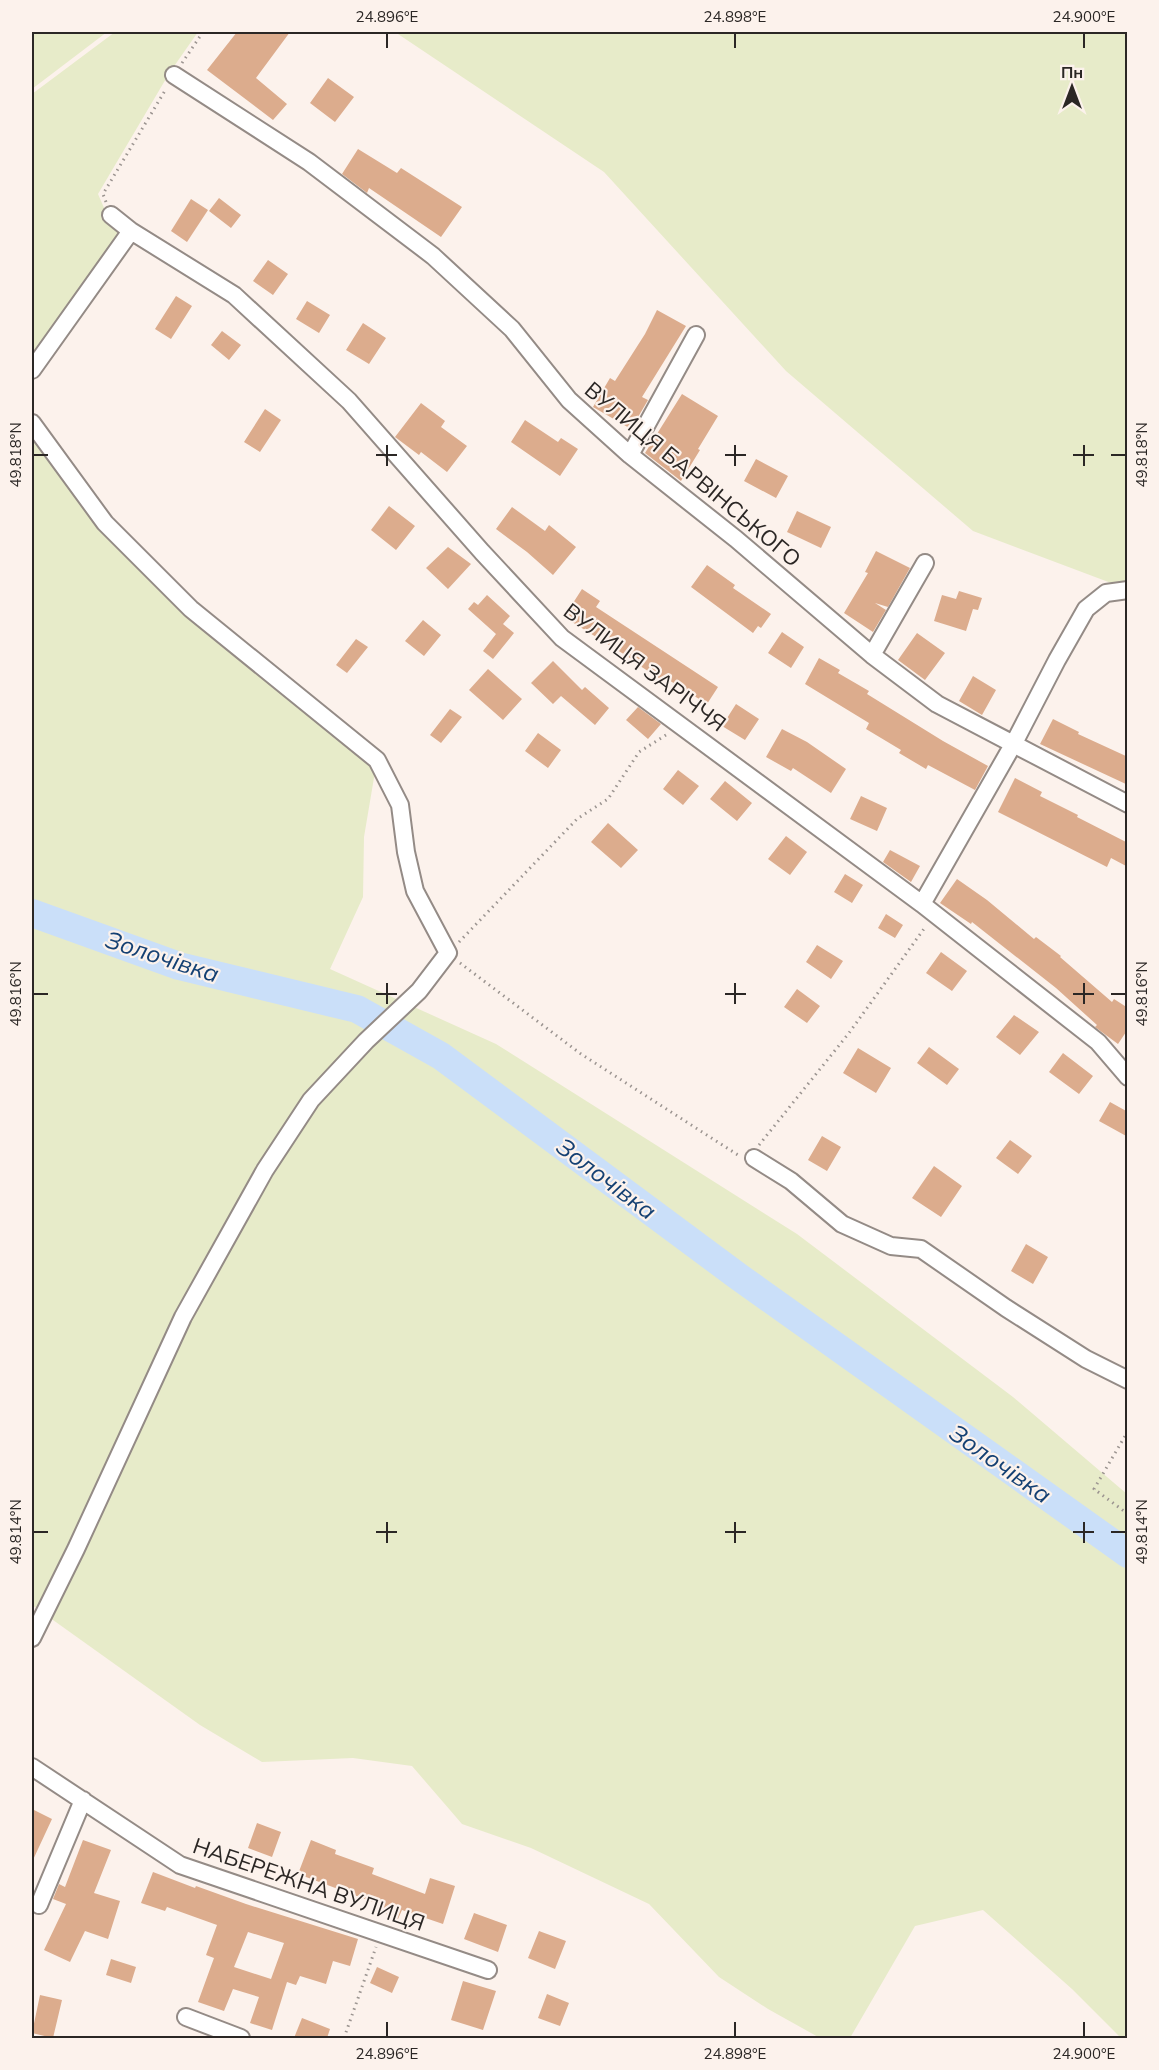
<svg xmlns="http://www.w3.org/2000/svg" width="1159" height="2070" font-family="Mulish,sans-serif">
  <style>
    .green { fill: #e7ebc9 }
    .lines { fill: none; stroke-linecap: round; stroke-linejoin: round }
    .river { stroke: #cadff9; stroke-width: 28 }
    .building { fill: #dcac8d; fill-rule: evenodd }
    .minor-casing { stroke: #948b86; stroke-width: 20 }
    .path { stroke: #9b9490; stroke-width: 3; stroke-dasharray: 1.5 4.5; stroke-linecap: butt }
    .minor { stroke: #fff; stroke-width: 16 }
    .ticks { fill: none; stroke: #2b2725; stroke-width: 2 }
    .labels { text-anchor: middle; stroke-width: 4.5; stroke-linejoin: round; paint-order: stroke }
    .street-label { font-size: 22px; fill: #2b2725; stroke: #fcf2ec }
    .water-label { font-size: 24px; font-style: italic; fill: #144073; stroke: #fcf2ec }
    .neatline { fill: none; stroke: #2b2725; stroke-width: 2 }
    .ticks-label { font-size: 15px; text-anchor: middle; fill: #2b2725 }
  </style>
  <rect width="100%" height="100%" fill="#fcf2ec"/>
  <path class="green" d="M32,32H107L32,89Z
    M115,32H198L170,72L98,194L108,217L126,232L32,363V94Z
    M395,32H1127V589L973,531L786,371L604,172Z
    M32,423L105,523L191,609L377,760L364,837L363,897L330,969L496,1044L797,1234L1013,1397L1127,1494V2038H1121L1072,1989L983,1910L915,1926L850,2038H820L768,2009L719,1977L649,1904L531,1848L462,1824L412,1766L353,1758L262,1762L200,1725L32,1605Z"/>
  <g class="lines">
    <path class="river" d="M32,913L179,966L357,1009L441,1056L739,1277L1128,1554"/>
  </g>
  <path class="building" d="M237,32H290L256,78L287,104L273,120L207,70Z
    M328,78L354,97L335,122L310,103Z
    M358,149L397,173L401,168L462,207L441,237L369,188L367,193L342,174Z
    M219,198L241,215L231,228L209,211Z
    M191,199L208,210L187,242L171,231Z
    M268,260L288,274L273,295L253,281Z
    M176,296L192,306L171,339L155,329Z
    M307,301L330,315L319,333L296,319Z
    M657,310L686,326L642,397L648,400L631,429L593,407L610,378L615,381L645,334Z
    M363,323L386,338L369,364L346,350Z
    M222,331L241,345L229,360L211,345Z
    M682,394L718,416L698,449L700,450L681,481L645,453Z
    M421,403L445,421L441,427L467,446L447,472L421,452L419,455L395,437Z
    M265,409L281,420L260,452L244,442Z
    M525,420L558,442L561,438L578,449L560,476L511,442Z
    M756,459L788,476L776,498L744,481Z
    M389,506L415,526L396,550L371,530Z
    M512,507L545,531L549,525L576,547L553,575L527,552L496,529Z
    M797,511L831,527L821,548L787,532Z
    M448,547L471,564L448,589L426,568Z
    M876,551L910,568L888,607L875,603L886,610L873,632L844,613L868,573L865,572Z
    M707,565L735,585L733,588L771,614L761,628L758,626L753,633L691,587Z
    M582,589L600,601L596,607L718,687L707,704L664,677L662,680L637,664L638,663L564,617Z
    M959,591L982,598L978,610L973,609L966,631L934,621L942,595L956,599Z
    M487,595L510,616L503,624L514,633L493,659L483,651L496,634L468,609L474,602L478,605Z
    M423,620L441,635L424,656L405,641Z
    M782,632L804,647L791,668L768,653Z
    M917,633L945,653L925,680L898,660Z
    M356,639L368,647L347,673L336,665Z
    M819,658L840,670L838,673L869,691L867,694L943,741L988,766L975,790L928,765L926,769L899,753L901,750L866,729L869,723L805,684Z
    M553,661L582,690L585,687L609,708L595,725L561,696L553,704L531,683Z
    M488,669L522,699L503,720L469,690Z
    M973,676L996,690L982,715L959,701Z
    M736,704L759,719L745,740L722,726Z
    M638,707L661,724L648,739L626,720Z
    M450,709L462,717L441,743L430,735Z
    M1053,719L1079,732L1078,734L1128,757V785L1040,744Z
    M782,729L807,742L846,769L831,793L793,768L791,771L766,757Z
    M538,733L561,750L548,768L525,751Z
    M678,770L699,786L683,805L663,789Z
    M1015,778L1042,792L1040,796L1078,815L1077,817L1128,843V867L1111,858L1107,867L998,812Z
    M725,781L752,803L737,821L710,799Z
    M861,796L887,808L877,831L850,819Z
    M608,823L638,850L621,868L591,842Z
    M786,836L807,852L790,875L768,859Z
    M890,850L920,866L911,882L883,862Z
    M845,874L863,885L852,903L834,892Z
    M957,879L987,900L1034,939L1036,937L1061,956L1060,957L1112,1002L1114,999L1128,1008V1029L1118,1044L1095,1027L1097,1025L1056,988L972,922L971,924L940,903Z
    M886,914L903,925L895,938L878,928Z
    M817,945L843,961L831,979L806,962Z
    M941,952L967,971L952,991L926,973Z
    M797,989L820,1006L807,1023L784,1007Z
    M1014,1015L1039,1032L1020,1055L996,1037Z
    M929,1047L959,1069L947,1085L917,1063Z
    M858,1048L891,1068L876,1093L843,1073Z
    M1063,1053L1093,1076L1079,1094L1049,1072Z
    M1110,1102L1128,1112V1137L1099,1121Z
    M822,1136L841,1147L827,1171L808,1160Z
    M1010,1140L1032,1156L1018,1174L996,1158Z
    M934,1166L962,1186L941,1217L912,1198Z
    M1026,1244L1048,1257L1033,1284L1011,1271Z
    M32,1809L52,1819L32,1862Z
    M257,1823L281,1832L272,1857L248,1848Z
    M83,1840L111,1850L94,1893L120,1901L108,1939L85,1931L70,1962L44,1950L66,1904L53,1899L59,1884L65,1887Z
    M311,1840L336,1850L335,1854L374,1868L372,1874L425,1894L430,1878L455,1886L443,1924L402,1910L398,1919L376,1910L378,1904L298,1874Z
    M153,1872L195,1888L196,1886L246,1904L358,1939L350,1966L333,1961L326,1984L300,1976L296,1985L287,1982L272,2030L250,2023L259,1997L233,1989L224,2011L198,2002L214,1958L206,1955L217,1925L167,1907L165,1911L141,1903ZM248,1932L284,1943L271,1979L234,1967Z
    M474,1913L507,1925L498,1952L464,1939Z
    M539,1931L566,1941L555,1969L528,1958Z
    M111,1959L136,1967L131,1983L106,1975Z
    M377,1967L399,1977L392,1993L370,1983Z
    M463,1981L496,1991L483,2030L451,2020Z
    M547,1994L569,2003L560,2026L538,2018Z
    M40,1995L62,2000L53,2038L32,2033Z
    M302,2018L330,2029L327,2038H294Z"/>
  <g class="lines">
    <defs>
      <path id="minor" d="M174,75L309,162L433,256L512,329L569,400L630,455L736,539L872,655L937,704L1128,804
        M111,215L131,231L234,295L349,401L482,552L562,638L922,904L1098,1042L1128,1077
        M32,370L131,231
        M32,423L105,523L191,609L377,760L400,805L406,852L415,891L448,953L419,991L366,1041L311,1100L265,1170L183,1317L76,1549L32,1638
        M630,455L696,335
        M872,655L925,563
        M922,904L1014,743L1057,660L1086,609L1106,593L1128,590
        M754,1158L791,1181L842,1224L891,1246L921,1249L1006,1308L1086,1359L1128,1380
        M32,1767L180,1865L488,1970
        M39,1905L83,1800
        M186,2017L241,2038"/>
    </defs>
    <use href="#minor" class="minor-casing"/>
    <path class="path" d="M182,63L203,32
      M106,202L103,194L166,89
      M459,942L577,819L608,799L639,752L666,735
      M460,963L581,1054L738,1155
      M759,1145L849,1033L926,926
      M1128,1431L1094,1489L1128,1514
      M344,2038L376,1947"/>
    <use href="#minor" class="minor"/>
  </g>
  <path class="ticks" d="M387,33V48M735,33V48M1084,33V48M387,445V466M735,445V466M1084,445V466M33,455H48M376,455H397M725,455H746M1073,455H1094M1111,455H1126M387,983V1004M735,983V1004M1084,983V1004M33,994H48M376,994H397M725,994H746M1073,994H1094M1111,994H1126M387,1522V1543M735,1522V1543M1084,1522V1543M33,1532H48M376,1532H397M725,1532H746M1073,1532H1094M1111,1532H1126M387,2022V2037M735,2022V2037M1084,2022V2037"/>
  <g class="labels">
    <g class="street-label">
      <text transform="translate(693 474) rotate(40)" y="8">ВУЛИЦЯ БАРВІНСЬКОГО</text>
      <text transform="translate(645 667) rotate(37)" y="8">ВУЛИЦЯ ЗАРІЧЧЯ</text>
      <text transform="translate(309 1884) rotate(19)" y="8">НАБЕРЕЖНА ВУЛИЦЯ</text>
    </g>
    <g class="water-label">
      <text transform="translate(162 957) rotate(18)" y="8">Золочівка</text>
      <text transform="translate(606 1179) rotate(37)" y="8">Золочівка</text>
      <text transform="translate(1000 1464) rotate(35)" y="8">Золочівка</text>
    </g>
  </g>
  <rect width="1159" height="2070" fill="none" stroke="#fcf2ec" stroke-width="66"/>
  <g transform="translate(1072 87)" stroke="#fcf2ec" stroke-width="4.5" paint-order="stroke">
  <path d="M0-4.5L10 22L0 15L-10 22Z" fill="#2b2725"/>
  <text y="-9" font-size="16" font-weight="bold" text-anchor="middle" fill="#2b2725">Пн</text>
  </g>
  <rect x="33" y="33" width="1093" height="2004" class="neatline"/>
  <g class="ticks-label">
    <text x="387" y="22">24.896°E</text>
    <text x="735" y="22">24.898°E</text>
    <text x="1084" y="22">24.900°E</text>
    <text transform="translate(16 455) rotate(-90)" y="5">49.818°N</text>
    <text transform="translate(1142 455) rotate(-90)" y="5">49.818°N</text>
    <text transform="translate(16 994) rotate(-90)" y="5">49.816°N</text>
    <text transform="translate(1142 994) rotate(-90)" y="5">49.816°N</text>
    <text transform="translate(16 1532) rotate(-90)" y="5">49.814°N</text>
    <text transform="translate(1142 1532) rotate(-90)" y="5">49.814°N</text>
    <text x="387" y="2059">24.896°E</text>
    <text x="735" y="2059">24.898°E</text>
    <text x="1084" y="2059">24.900°E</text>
  </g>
</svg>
